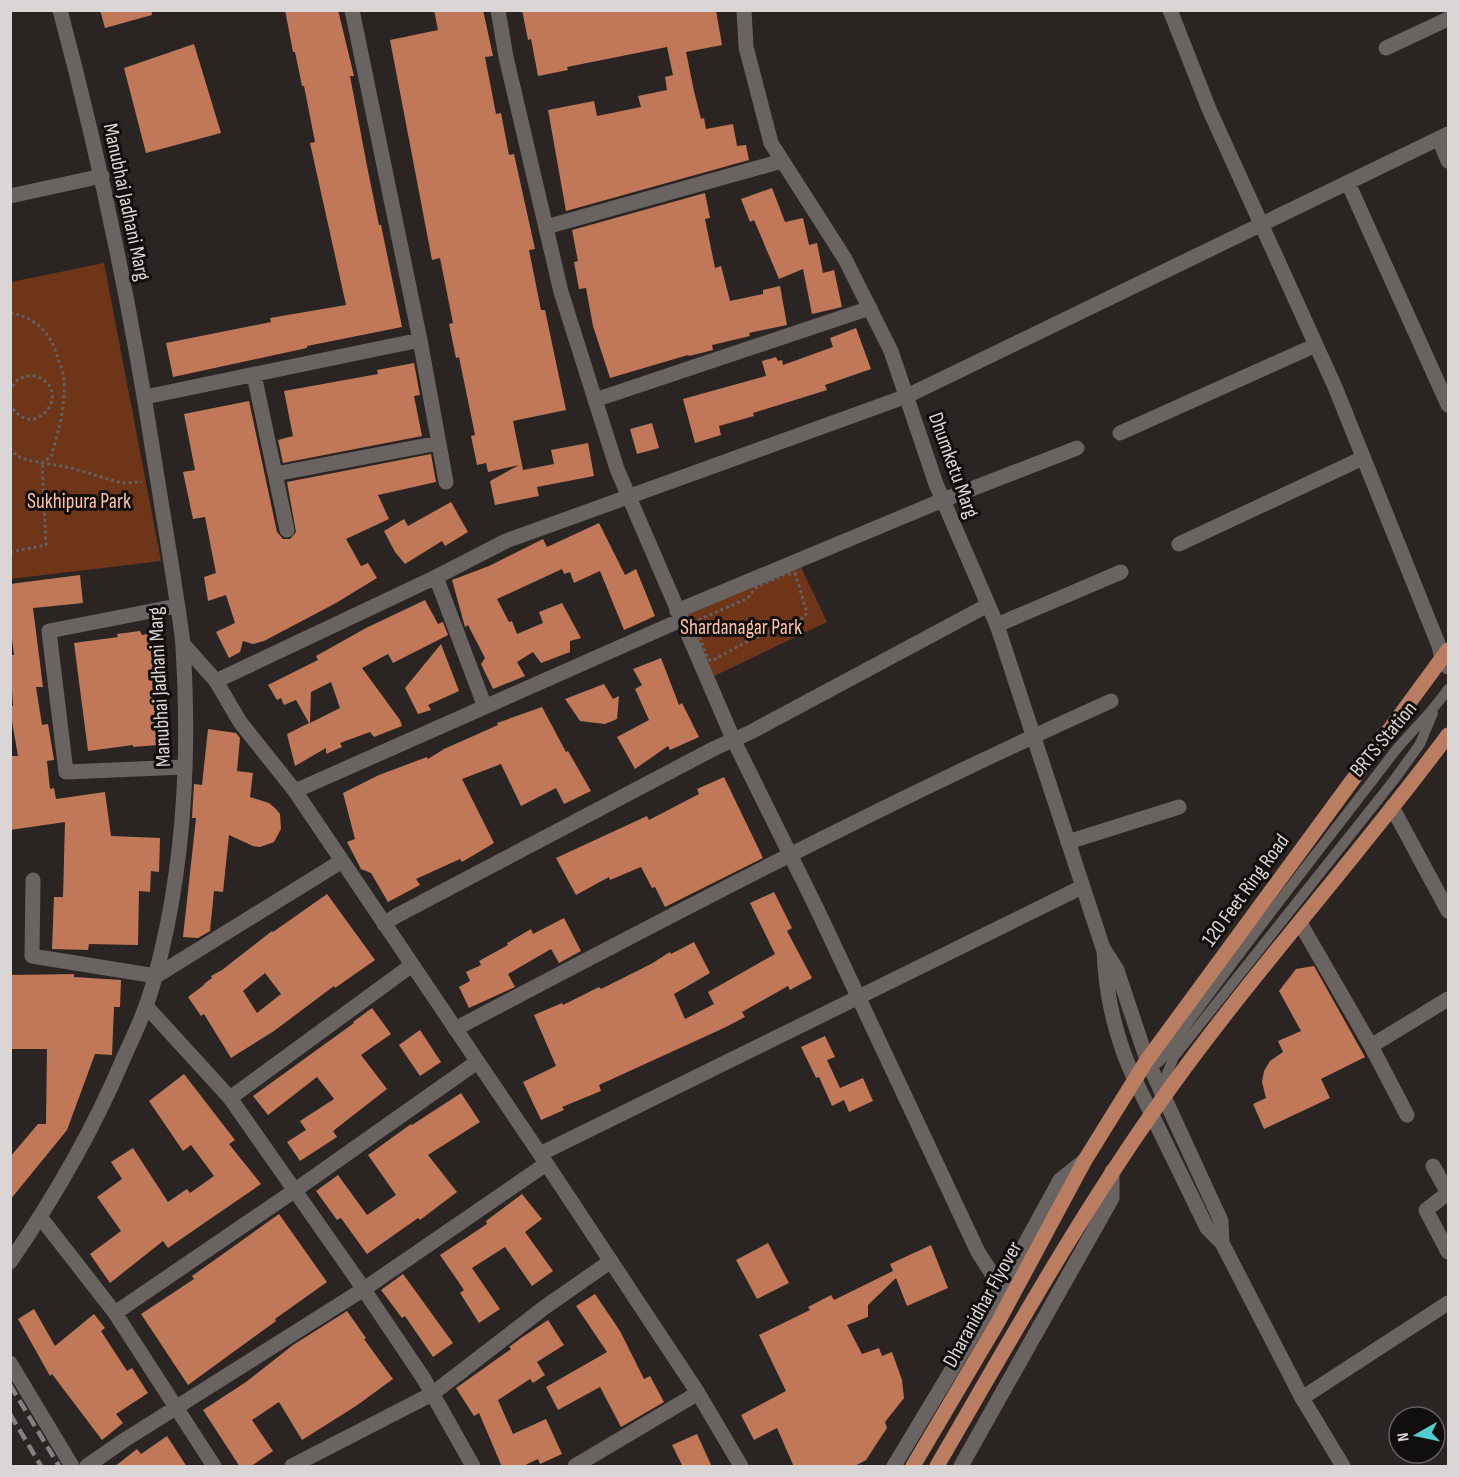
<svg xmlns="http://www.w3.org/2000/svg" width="1459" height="1477" font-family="'Sofia Sans Condensed',sans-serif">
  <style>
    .green { fill: #6f3519 }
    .building { fill: #c07858; fill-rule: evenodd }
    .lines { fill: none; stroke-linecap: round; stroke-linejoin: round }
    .path { stroke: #65605f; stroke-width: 3; stroke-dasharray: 3 3; stroke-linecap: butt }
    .service { stroke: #696361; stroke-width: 10 }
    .minor { stroke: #696361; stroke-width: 15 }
    .tertiary { stroke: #696361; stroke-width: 15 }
    .primary { stroke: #bb7d62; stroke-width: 15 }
    .rail { stroke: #85807f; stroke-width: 4.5; stroke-dasharray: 12 6; stroke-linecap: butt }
    .labels { text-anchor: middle; stroke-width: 6; stroke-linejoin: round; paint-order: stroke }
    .street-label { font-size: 21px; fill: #dad6d5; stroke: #110f0e }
    .park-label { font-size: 21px; fill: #fec1a7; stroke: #110f0e }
  </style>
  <rect width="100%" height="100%" fill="#2a2523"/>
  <path class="green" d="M104,263L161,561L11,579V282Z
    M800,565L827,622L710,678L684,616Z"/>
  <path class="building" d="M100,10H151L152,15L105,28Z
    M285,10H338L354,76H350L367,166L379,225H381L402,327L307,346V348L173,377L166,343L271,322L270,318L346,305L310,143L315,142L304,86H302L295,52H293Z
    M434,10H483L493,56L485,57L496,114L501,113L509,155L514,154L535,249L529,250L541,310H545L566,410L513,421L523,470L554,464L551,450L588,443L594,476L537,487L539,496L495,505L490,481L519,465L488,472L486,463L477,465L471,436L475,435L459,357L456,358L449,324L453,323L440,258L432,260L390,40L438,30Z
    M522,10H716L722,45L686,52L694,91L701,119L704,118L706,129L733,124L737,146L746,145L749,160L566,211L548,110L594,101L597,116L641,107L638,96L667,90L665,77L673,75L667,47L567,67L568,70L538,76L531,39L528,40Z
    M194,44L221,133L146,153L124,68Z
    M772,188L785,222L803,218L809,245L817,243L823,273L834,270L842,307L812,314L803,269L779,279L754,220L750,222L741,199Z
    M705,193L710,218L705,219L715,268L721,266L730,301L763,294V290L780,286L787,325L749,333L750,336L712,345L713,350L689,356L688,355L610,378L593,326L586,288L579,289L574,262L578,261L572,230Z
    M856,328L871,369L825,385L827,390L753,413L754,416L719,426L721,435L695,443L683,399L766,376L762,361L776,357L778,361L782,360L783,365L833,347L830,338Z
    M414,363L420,395L414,396L422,436L283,463L278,440L293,436L284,391L378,374L377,370Z
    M249,401L277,532L283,539H290L296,532L287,482L431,454L436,482L378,495L389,519L346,539L361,566L368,563L377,578L336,603L264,641L253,644L243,641L240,652L229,658L216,632L235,623L226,595L208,601L204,577L216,573L205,517L193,519L183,472L195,470L184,414Z
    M652,423L659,448L637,454L630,429Z
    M451,502L468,532L445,546L442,541L405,564L395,552L384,531L404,519L408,526Z
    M599,523L625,575L636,569L655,616L624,630L600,571L574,583L570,572L564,574L562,569L497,599L509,622L512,621L517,634L543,623L539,612L562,603L581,638L570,641V652L541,663L533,652L517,662L525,676L493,689L481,664L485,658L468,625L465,627L452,580L489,566L543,539L547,547Z
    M80,575L83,603L33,608L43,687H36L42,725L48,724L54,760L47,761L50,789L54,788L56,799L105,792L111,836L160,838L159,872L151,871L150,892L139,891L138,945L89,944L88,950L52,949L54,897H63L65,822L10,830V756H18L10,710V706H13L10,655H14L10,623V584Z
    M425,600L438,624L443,622L448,635L393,663L388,654L362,668L400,720L402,726L374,737L370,732L340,743L342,747L326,754V748L295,766L287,734L309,723L296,700L284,705L281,698L277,700L268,685L318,660L316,656L366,628ZM331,682L340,708L310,723L311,692Z
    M140,631L142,635L148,634L150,647L155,651L158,681L152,682L158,745L133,747V745L88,751L74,643L118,637L117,634Z
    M441,644L459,691L428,705L431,710L418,714L405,688Z
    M661,658L679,705L682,703L699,737L670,750L668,746L635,769L617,737L649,720L635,689L642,685L633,669Z
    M604,684L613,699L619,696L617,719L605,724L580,721L565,699Z
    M542,707L566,752L568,751L591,791L564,804L556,788L521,806L501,764L462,779L494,843L462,862L460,859L416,879L420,885L388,902L371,873L361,869L347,842L355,839L343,793L379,775L427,757L428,759L444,749L498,725L497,723Z
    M208,729L236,733L240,738L237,771L253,773L250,797L269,803L275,808L280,814L281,829L274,842L260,847L253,846L229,835L223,892L214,891L210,931L198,938L183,937L196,818H192L194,784L202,785Z
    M724,777L763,858L665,907L655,887L652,888L641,867L610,880L609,877L576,895L556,858L647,816L649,820L699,794L697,789Z
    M774,892L792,928L787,931L812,978L790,990L788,986L742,1012L745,1017L726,1027L599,1085L601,1091L562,1107L564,1110L541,1120L523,1082L556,1066L534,1015L562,1003L563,1005L599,987L601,989L651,964L670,952L671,954L694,942L710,973L674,994L685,1019L714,1004L708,992L775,954L750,903Z
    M327,894L375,960L335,988L334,986L274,1031L231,1058L204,1014L201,1016L188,997L204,985V984L212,978L211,976L222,970L272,931L273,932ZM265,973L281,994L257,1013L243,991Z
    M564,918L581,951L559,963L551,949L508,974L515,987L469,1008L459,987L470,981L466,972L481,965L479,961L508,945L507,943L531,929L533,934Z
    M1314,966L1365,1057L1321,1079L1330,1098L1264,1129L1253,1104L1266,1098L1262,1082L1264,1071L1270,1061L1283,1052L1278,1041L1301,1031L1279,991L1296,969Z
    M74,974V977L121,980L120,1007H114L112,1055L95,1054L67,1130L10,1200V1157L38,1124H46L47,1049H10V975Z
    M372,1008L391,1034L361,1055L387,1089L333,1131L337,1137L300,1161L287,1142L306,1130L300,1121L334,1099L317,1077L268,1115L253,1096L354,1023L353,1022Z
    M420,1030L441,1062L420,1076L399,1045Z
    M825,1036L835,1057L827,1060L840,1088L863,1078L873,1101L849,1112L844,1100L832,1106L819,1077L816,1078L801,1047Z
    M184,1074L235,1140L229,1144L261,1184L168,1248L163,1241L110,1283L90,1254L121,1231L97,1197L122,1179L111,1162L133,1148L168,1202L187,1189L190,1193L214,1176L191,1145L183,1151L149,1101Z
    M461,1093L480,1122L428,1155L457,1192L420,1220L418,1218L367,1254L341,1218L337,1220L316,1191L338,1175L367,1215L396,1195L368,1155L411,1124L412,1125Z
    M522,1194L542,1219L525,1232L553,1271L532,1286L505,1247L472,1268L500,1309L479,1323L460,1293L464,1290L440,1255L487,1224L486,1221Z
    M279,1214L327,1282L275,1319L276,1321L188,1385L141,1314L194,1279L192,1276Z
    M768,1243L789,1283L757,1299L736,1260Z
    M931,1245L948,1288L907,1306L896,1278L868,1305V1317L847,1325L862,1354L879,1348L882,1356L892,1352L902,1380L904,1398L885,1422L887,1428L866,1460L853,1467H794L777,1428L754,1440L741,1415L786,1391L759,1335L810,1310L808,1307L831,1295L834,1300L893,1271L890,1264Z
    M403,1274L453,1343L433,1357L405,1316L402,1318L381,1290Z
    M595,1294L620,1331L644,1379L650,1376L664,1402L621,1427L600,1387L558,1410L546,1387L607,1352L576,1306Z
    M34,1309L55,1346L94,1314L105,1328L101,1331L127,1371L132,1368L148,1393L116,1414L123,1423L102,1440L52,1374L50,1376L18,1319Z
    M347,1311L366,1338L364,1339L393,1379L356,1406L302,1440L279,1402L252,1420L273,1451L250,1467H240L203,1410L246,1382L293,1345Z
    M548,1320L564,1345L537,1362L545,1375L533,1383L530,1379L498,1400L513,1434L546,1419L562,1454L540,1464L538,1459L521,1467H502L479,1413L474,1416L456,1388L511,1349L509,1347L521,1338Z
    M697,1434L712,1467H683L672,1445Z
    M167,1436L187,1467H114L137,1449L141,1454Z"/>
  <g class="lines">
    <path class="path" d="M10,313C40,319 51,334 59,362C61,367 64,374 64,380C66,404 58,433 51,457L42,462
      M10,392C12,386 16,380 22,378C28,375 34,375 40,378C73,394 32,444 10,404
      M10,448L17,456L27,460L71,468L122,483L142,482
      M10,552L46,545L42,462
      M795,573L807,613L803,618L744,643L712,661L708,659L694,622L748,598L755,588L783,575Z"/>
    <path class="service" d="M1146,1072L1161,1060C1235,956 1315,856 1392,755C1410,732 1432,713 1448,689
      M1159,1093L1174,1057L1394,780L1420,744L1433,713"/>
    <path class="minor" d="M352,10L420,340L446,482
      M1170,10L1209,109L1335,387L1439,646L1442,659L1448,667
      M1386,48L1448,19
      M1439,139L1448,161
      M1348,183L1448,405
      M10,196L102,176
      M546,227L782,161
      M254,375L287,530
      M145,397L420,340
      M595,400L870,308
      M1120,433L1316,345
      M275,474L439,443
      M1179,544L1363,458
      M436,577L485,707
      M177,606L49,631L66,772L185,767
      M677,611L943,500L1077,448
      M997,625L1121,572
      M216,681L436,577L506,541L907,396L1448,134
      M295,791L681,620
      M1392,807L1448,911
      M1068,842L1179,807
      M33,880L32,956L156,976L342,861
      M1300,923L1371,1046L1407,1115
      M384,924L396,916L715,748L749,733L988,605
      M455,1029C671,915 888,801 1111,701
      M1371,1046L1448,999
      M230,1098L412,965
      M540,1154L1082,887
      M1433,1166L1448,1193L1426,1210L1448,1252
      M41,1218L115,1313L214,1466
      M115,1313L294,1191L477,1062
      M1302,1398L1448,1303
      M87,1466L123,1441L364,1289L546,1164
      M292,1466L432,1394L545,1307L611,1261
      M575,1466L698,1393"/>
    <path class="tertiary" d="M498,10L506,57L561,292L617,469L734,741L817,909L978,1252L1001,1288
      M744,10L746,47L771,143L845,259L891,351L936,484L997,625L1103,948L1117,970L1147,1060L1221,1221L1222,1243
      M183,644L216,681L240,722L295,791L540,1154L698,1393L741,1466
      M1104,949C1105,993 1116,1040 1135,1080L1207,1228L1222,1243L1302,1398L1343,1466
      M146,1006L230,1098L354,1275L424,1379L473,1466
      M10,1262C56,1195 93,1131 124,1057C136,1031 148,1005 155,977C184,871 190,756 183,646C181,622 176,598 173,575C166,534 160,493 153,452C130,303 99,156 60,10
      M10,1363L72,1466
      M894,1466L1001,1288L1060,1180L1085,1160
      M961,1466L1112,1198V1171"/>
    <path class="primary" d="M913,1466L998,1322L1085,1160L1147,1060L1448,650
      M937,1466C1012,1337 1085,1205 1173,1084C1260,964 1360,854 1448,735"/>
    <path class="rail" d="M10,1385L59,1466
      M10,1414L41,1466"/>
  </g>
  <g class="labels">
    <g class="street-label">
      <text transform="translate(127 202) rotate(78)" y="7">Manubhai Jadhani Marg</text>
      <text transform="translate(954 465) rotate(70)" y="7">Dhumketu Marg</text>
      <text transform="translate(159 687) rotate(-93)" y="7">Manubhai Jadhani Marg</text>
      <text transform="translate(1383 739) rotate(-50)" y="7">BRTS Station</text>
      <text transform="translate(1245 890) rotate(-54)" y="7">120 Feet Ring Road</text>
      <text transform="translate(982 1304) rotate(-61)" y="7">Dharanidhar Flyover</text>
    </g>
    <g class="park-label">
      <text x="79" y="508">Sukhipura Park</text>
      <text x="741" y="634">Shardanagar Park</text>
    </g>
  </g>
  <rect width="1459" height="1477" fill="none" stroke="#dad6d5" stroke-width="24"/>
  <g transform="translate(1417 1435) rotate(261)"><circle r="28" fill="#110f0e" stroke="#615f5e" stroke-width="1.5"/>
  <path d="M0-4.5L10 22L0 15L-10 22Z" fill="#52cdcf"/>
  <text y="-9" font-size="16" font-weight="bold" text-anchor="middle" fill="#dad6d5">N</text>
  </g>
</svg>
